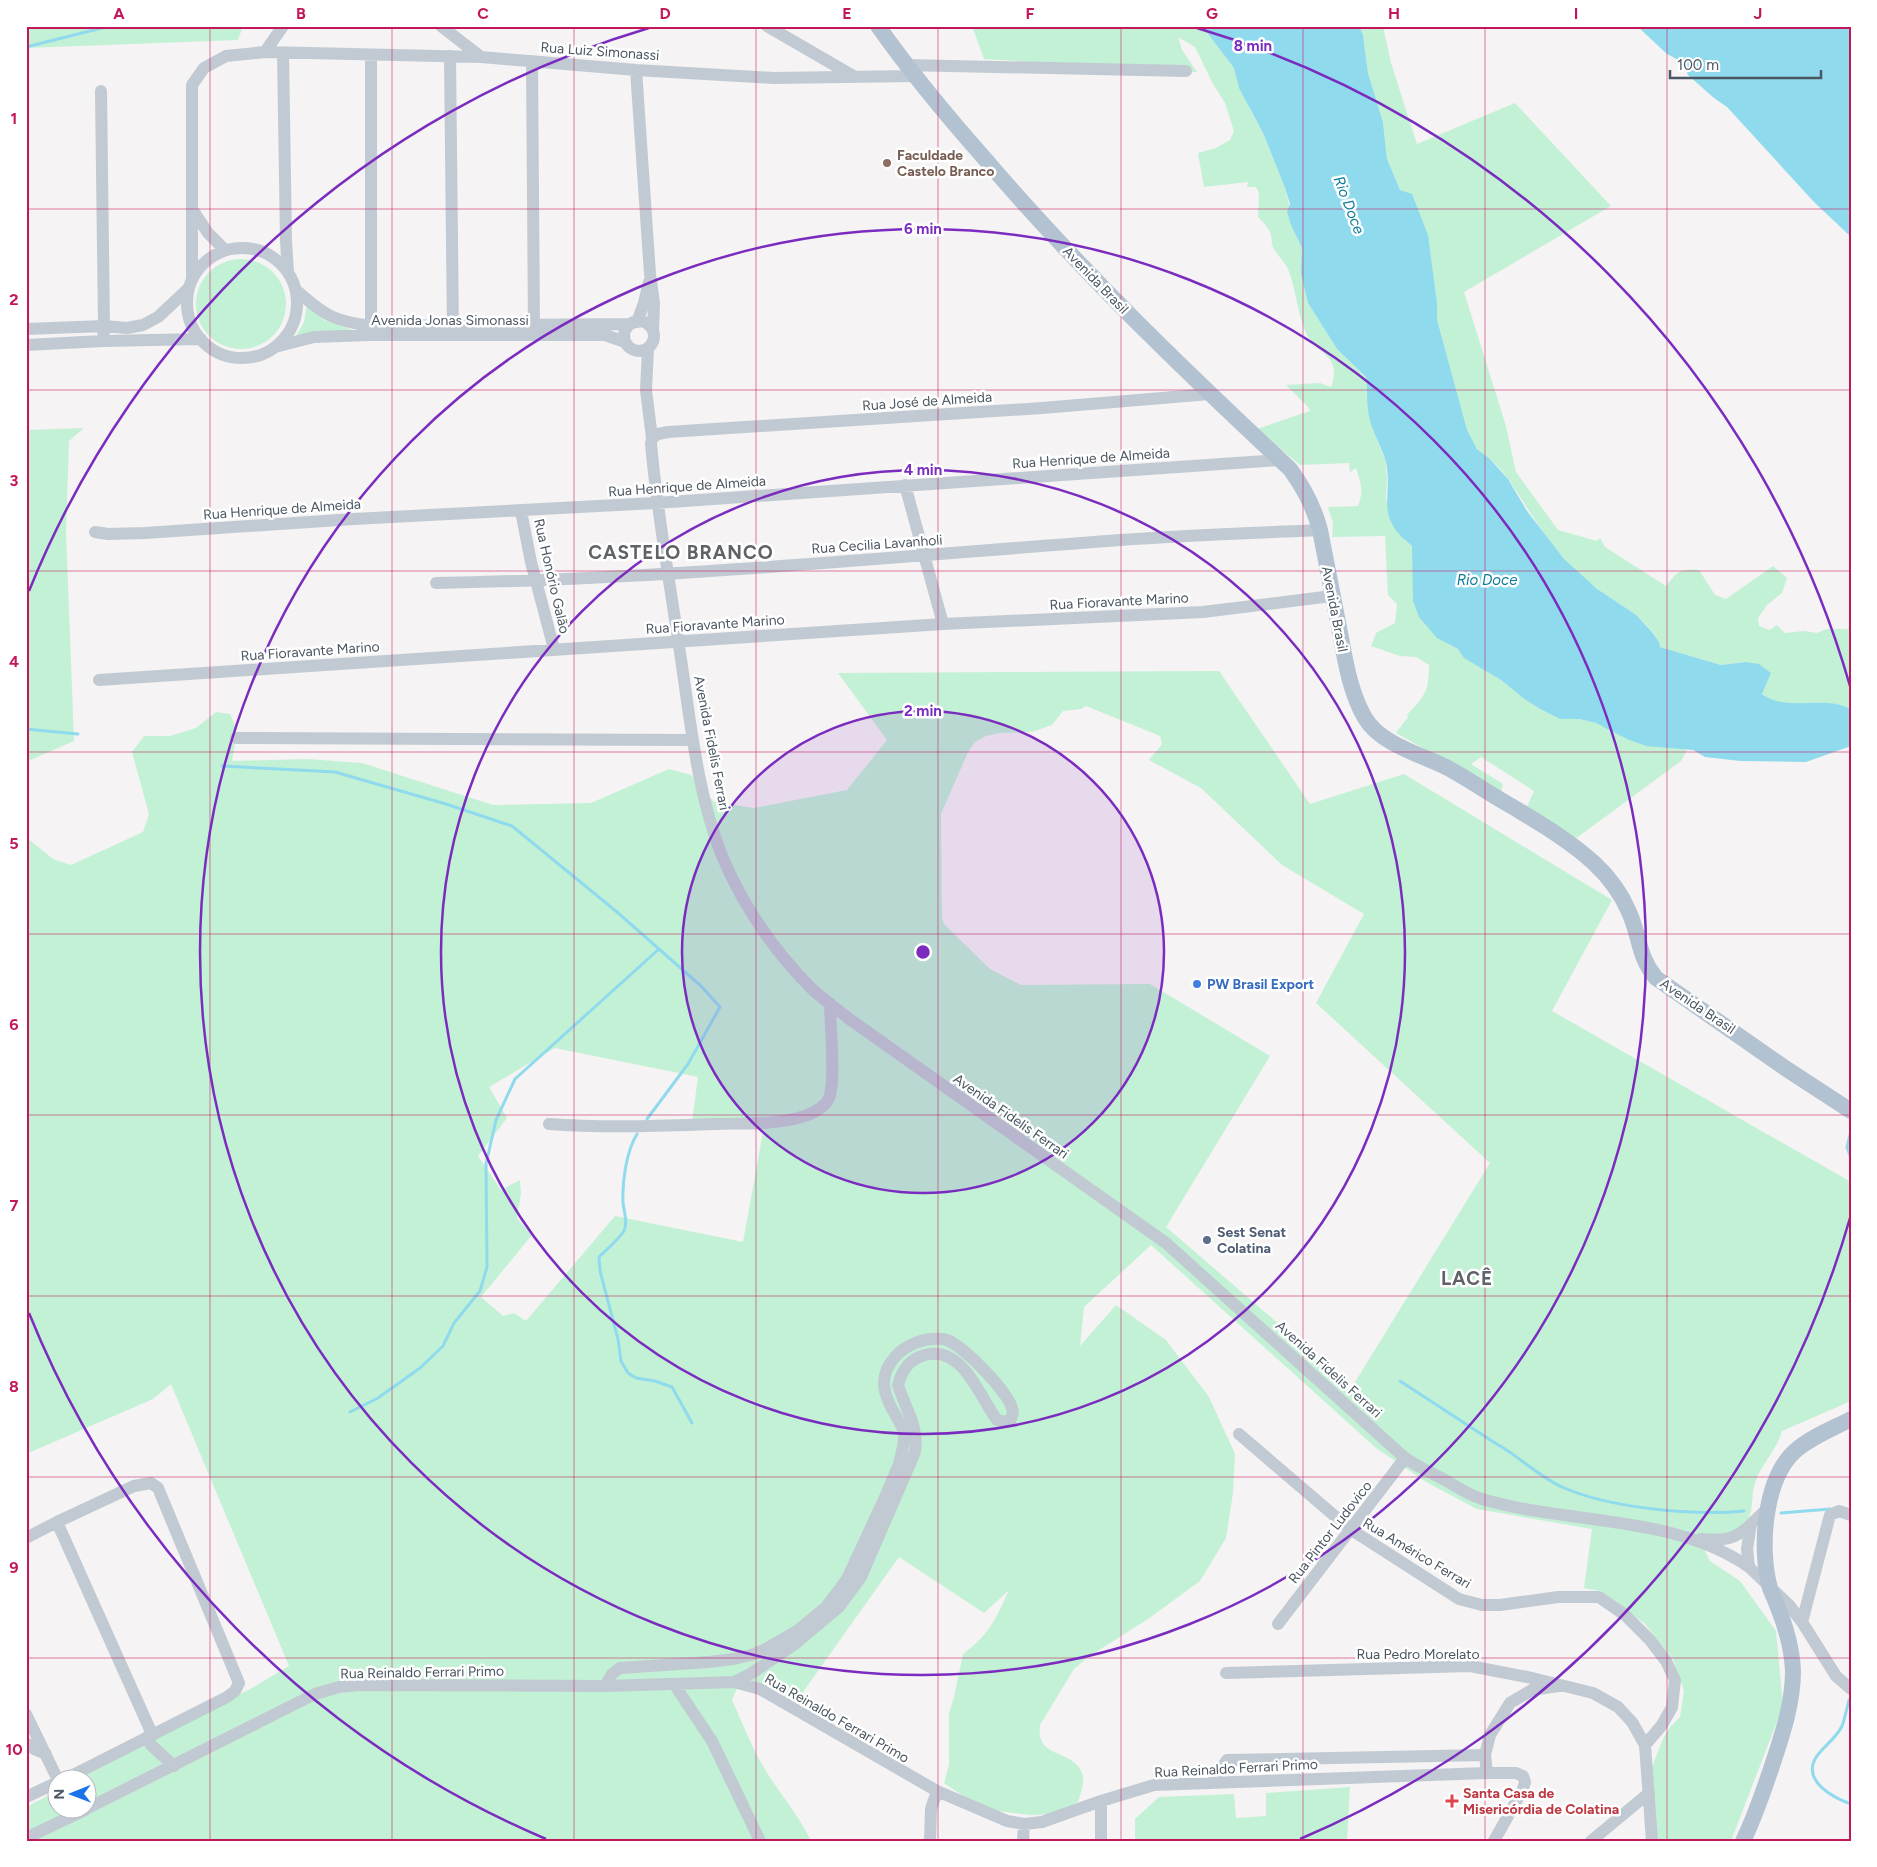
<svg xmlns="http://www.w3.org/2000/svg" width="1877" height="1867" font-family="Figtree,sans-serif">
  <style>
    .green { fill: #c3f1d5; fill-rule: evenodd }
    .water { fill: #90daee }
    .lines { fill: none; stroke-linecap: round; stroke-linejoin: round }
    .stream { stroke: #90daee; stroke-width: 3 }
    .minor { stroke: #c1cad2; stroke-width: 12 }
    .major { stroke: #b3c2d1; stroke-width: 16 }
    .grid { fill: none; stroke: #c2185b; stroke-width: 1; stroke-opacity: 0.55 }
    .ring { fill: none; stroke: #7b2cbf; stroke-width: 2.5 }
    .education-dot { fill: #8d6e63; stroke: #fff; stroke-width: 2 }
    .shop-dot { fill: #3f7fe0; stroke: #fff; stroke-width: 2 }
    .service-dot { fill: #5c6f8a; stroke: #fff; stroke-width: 2 }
    .health-dot { fill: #e0444e; stroke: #fff; stroke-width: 2 }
    .labels { text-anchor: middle; stroke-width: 5; stroke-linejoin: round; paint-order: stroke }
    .street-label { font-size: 14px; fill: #4a5661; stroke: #fff }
    .education-label { font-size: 14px; font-weight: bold; fill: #785e54; stroke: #fff; text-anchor: start }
    .shop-label { font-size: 14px; font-weight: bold; fill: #366cbe; stroke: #fff; text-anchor: start }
    .service-label { font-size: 14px; font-weight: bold; fill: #4e5e75; stroke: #fff; text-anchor: start }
    .health-label { font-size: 14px; font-weight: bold; fill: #be3a42; stroke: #fff; text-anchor: start }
    .water-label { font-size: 15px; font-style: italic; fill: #0c7c9b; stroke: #fff }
    .district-label { font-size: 19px; font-weight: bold; letter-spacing: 1px; fill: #5f6368; stroke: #fff }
    .centre { fill: #7b2cbf; stroke: #fff; stroke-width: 2.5 }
    .ring-label { font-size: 15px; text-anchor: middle; font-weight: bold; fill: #7b2cbf; stroke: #fff; stroke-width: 5; stroke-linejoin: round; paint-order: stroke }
    .neatline { fill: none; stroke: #c2185b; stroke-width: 2 }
    .grid-label { font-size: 16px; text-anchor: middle; font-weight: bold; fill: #c2185b }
  </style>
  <rect width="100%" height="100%" fill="#f5f3f3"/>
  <path class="green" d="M26,26H243L238,40L26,48Z
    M972,26H1202L1234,68L1250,110L1264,135L1285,188L1297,238L1302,248L1308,303L1337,349L1366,377L1372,427L1385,460L1387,479L1386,499L1404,540L1412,546L1413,567L1449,645L1459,649L1465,658L1501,680L1523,698L1540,709L1560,719H1579L1596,723L1610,729L1687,750L1681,761L1575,839L1527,807L1534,791L1481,757L1471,764L1503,784L1501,792L1396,733L1408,717L1407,715C1425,696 1429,691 1429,665L1416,657L1400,656L1371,646L1376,633L1395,623L1397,604L1388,595L1385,536L1332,537L1333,523L1328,507L1358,506C1364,490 1361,484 1356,468L1350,472L1349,463L1300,465L1257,429L1310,411L1308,407L1286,385L1320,383L1331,387C1343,353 1316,356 1306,333C1297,312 1296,289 1288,269C1284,261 1277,255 1273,247C1271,243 1272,239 1271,235C1269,228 1263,222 1258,217L1259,193L1256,187H1247L1248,182L1204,187L1198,153L1216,148L1230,140L1234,131L1225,103L1212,82L1195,47L1178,37L1182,50L1197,72L984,59Z
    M1359,26H1383L1391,63L1417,144L1515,103L1611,206L1464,292L1506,426L1516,472L1558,530L1597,541L1600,538L1605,547L1666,586C1677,572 1680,568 1699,570L1715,595L1726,599L1773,566L1787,578L1782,593L1767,605L1758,618L1759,626L1770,630L1777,625L1785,633L1804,631L1817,633L1827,629H1847L1851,623V709C1825,695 1784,713 1764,695C1755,688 1750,671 1745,662L1721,665L1660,647C1657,623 1600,593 1582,577C1551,550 1532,514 1509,480C1504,473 1496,464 1489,458C1485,455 1480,452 1477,448C1460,427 1442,351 1437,322C1436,316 1437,309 1437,303L1400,190L1387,159L1383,122L1368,73L1363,35Z
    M196 304a45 45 0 1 1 90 0a45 45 0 1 1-90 0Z
    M307,305L324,320L355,331L295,338L304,322Z
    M84,428L69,441L66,532L74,741L26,762V430Z
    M1219,671L1310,804L1404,774L1612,900L1552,1011L1851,1182V1401L1782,1431C1777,1450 1761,1464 1755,1483C1751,1494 1754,1511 1747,1521C1740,1531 1714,1541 1703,1547L1710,1561L1740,1581L1776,1631L1783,1706L1731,1841H1657L1650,1772L1663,1739L1670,1727L1680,1717L1684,1691L1673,1659L1645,1624L1617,1602L1601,1591L1584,1588L1592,1529L1477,1509L1426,1482L1376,1448L1151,1245L1084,1307L1080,1346L1116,1305L1166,1340L1209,1397L1235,1454L1233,1493L1226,1538L1200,1581L1148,1619L1088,1657L1074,1669L1040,1725C1035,1759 1071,1749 1081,1771C1086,1780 1081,1792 1078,1802L1052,1814L1031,1815L997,1811L968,1799L944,1783L949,1765V1713L954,1697L963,1654C990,1634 995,1620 1009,1590L984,1613L899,1557L798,1699L766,1686H738L732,1700C744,1727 755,1755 771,1779C785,1800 800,1818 811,1841H26V1807L57,1791L58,1810H88V1780L79,1779L250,1689L289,1666L171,1384L153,1399L26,1454V837L53,859L71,865L143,832L149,814L132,752L144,736H170L196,728L216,712L230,714C240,733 235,741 232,761L308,759L362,763L493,805L591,803L669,769L691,775L714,802L754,808L847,790L887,740L838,673ZM1086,706L1160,736L1162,744L1149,760L1201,788L1282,865L1364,914L1316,1003L1490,1163L1352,1387L1166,1227L1270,1056L1150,984L1021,985L990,969L944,924L942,919L941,814L968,752L975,742L986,736L999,733L1032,732L1052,725L1063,711L1081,709ZM555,1048L698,1077L691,1129L765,1121L743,1242L615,1216L526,1321L514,1313L503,1316L481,1297L532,1235L517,1218L521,1194L520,1180L501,1190L478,1156L507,1118L489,1087Z
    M1350,1787L1347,1841H1135V1819L1159,1797L1234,1794L1236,1818L1266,1816V1793Z"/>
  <path class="water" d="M1202,26H1359L1363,35L1368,73L1383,122L1387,159L1400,190L1412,194L1428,235L1437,303V320L1467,430L1477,449L1490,459L1508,479L1527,511L1564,559L1596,588L1636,615L1652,632L1659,642L1660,647L1721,665L1745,662L1759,664L1771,673L1762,694C1788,713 1823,694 1851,709V746L1806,762L1740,761L1705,757L1693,750L1646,746L1627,739L1596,723L1579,719H1560L1540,709L1523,698L1501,680L1464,658L1458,649L1437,638L1419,617L1413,601L1412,546C1372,515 1395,496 1385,459C1381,446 1373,433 1370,420C1366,407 1368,391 1366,377L1337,349L1308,303L1301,273L1302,248L1291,225L1287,211L1290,204L1285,188L1264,135L1239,88L1234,68Z
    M1637,26H1851V237L1814,202L1727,107L1714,98L1688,75L1684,63L1667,54Z"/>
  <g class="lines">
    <path class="stream" d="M26,47L110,26
      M26,729L78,734
      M222,766L335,772L446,804L512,826L617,912L701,986L720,1007L688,1064L647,1119
      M1851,1131L1847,1147L1851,1158
      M637,1134C626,1152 622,1183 623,1203C624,1212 628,1222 624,1231C618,1240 607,1249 599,1257L600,1271L618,1339L621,1361L628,1373L636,1378L655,1381L672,1387L692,1423
      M1400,1381L1495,1443C1519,1456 1538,1476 1562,1487C1609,1508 1693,1516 1744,1511
      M350,1412L378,1398L420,1368L443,1346L454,1323L480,1291L487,1267L486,1164L496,1120L515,1079L659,949
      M1781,1513L1830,1509
      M1849,1700C1847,1708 1845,1718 1842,1726C1836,1739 1822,1747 1815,1759C1803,1782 1834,1798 1851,1804"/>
    <path class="minor" d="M441,26L481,57
      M767,26L855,77
      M265,52L283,26
      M283,53L286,241L288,272
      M371,55V335
      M450,56L453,333
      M532,61L534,331
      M905,65L1186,71
      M636,70L650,274L654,303L653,331
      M101,91L104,326L103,341
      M192,209L208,233L225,250
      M187 303a55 55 0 1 1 110 0a55 55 0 1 1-110 0Z
      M192,279V85L204,68L226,56L265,52L481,57L636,70L774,78L914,76
      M296,290C324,315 333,321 371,326L631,324
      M624 336a15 15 0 1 1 30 0a15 15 0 1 1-30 0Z
      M637,322L644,303L649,282
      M26,329L104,326L127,328L143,325L158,317L189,288
      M26,345L103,341L201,339
      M275,347L314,337L371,335H605L625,342
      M648,349L646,390L652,438
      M1210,394L1042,408L668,432L658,434L652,438L651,444C657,512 669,578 679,646C690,716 696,790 722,856C743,906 775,952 813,990C824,1000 837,1009 848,1018L1166,1243L1405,1458C1418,1467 1432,1473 1445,1480C1457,1487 1469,1495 1482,1499C1569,1525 1673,1514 1749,1567
      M905,485L943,624
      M521,511L531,562L554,649
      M95,532L108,534L145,533L354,519L656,503L1280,460
      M436,583C664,579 892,557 1120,540C1187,535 1254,533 1320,530
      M99,680L943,624L1203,612L1332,596
      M236,738L693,740
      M549,1124C604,1128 659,1126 714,1124C742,1123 770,1125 798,1118C808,1115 824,1110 829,1098C836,1081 830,1024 830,1003
      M1239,1434L1350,1529L1459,1599L1482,1605H1500L1558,1597H1599L1625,1615L1650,1640L1666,1661L1675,1680L1672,1707L1662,1725L1645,1745L1652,1841
      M1768,1508L1751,1524L1747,1549L1749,1567L1789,1605L1802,1622L1836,1676L1851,1689
      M57,1522L152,1734
      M26,1538L57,1522L134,1486L151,1483L158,1488L239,1683L235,1691L227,1697L63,1780
      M1701,1539C1722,1541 1736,1540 1751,1524
      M1802,1622L1830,1515L1839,1511L1851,1515
      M1278,1624L1405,1458
      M1226,1673L1470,1666L1532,1678L1593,1693L1618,1707L1632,1722L1645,1745
      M674,1684L712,1741L760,1841
      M605,1686L612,1674L620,1668L709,1662L733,1659L751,1655L764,1650L797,1631L826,1607L847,1579L886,1495L899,1464C901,1454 905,1444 904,1434C903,1427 899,1422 896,1416C884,1396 877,1377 895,1357C906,1344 926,1337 943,1339C961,1342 1007,1391 1012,1408C1014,1412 1012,1415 1011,1419L1006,1422L997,1420C979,1396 963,1345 925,1355C909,1359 902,1370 898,1385C905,1408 919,1426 915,1452L861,1577L839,1607L795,1644L752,1673L734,1682
      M26,1714L58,1780
      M148,1736L151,1745L174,1766
      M26,1743L36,1750L46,1754
      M1487,1773L1485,1755L1490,1735L1510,1703L1532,1690L1558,1686
      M1212,1783L1227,1760L1485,1755
      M26,1797L58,1782
      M88,1808L315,1694L339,1687L359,1685L605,1686L734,1682L760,1689L937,1791L1007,1821L1024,1824L1042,1822L1101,1801L1154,1785L1487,1773H1516L1523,1776L1525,1782L1523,1789L1494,1841
      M26,1838L85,1810
      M930,1841L931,1809L937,1791
      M1023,1841L1024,1824
      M1101,1841V1801
      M1591,1841L1649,1793"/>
    <path class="major" d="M878,26C911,73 947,116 985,159C1079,269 1184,370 1290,469C1304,488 1314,507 1320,530C1327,566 1334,602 1341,638C1346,665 1351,694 1365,718C1380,744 1422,755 1448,768C1470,780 1491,795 1513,807C1541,824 1570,841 1594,863C1609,877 1621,893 1629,912C1640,936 1638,957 1656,978L1785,1068L1851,1111
      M1743,1841C1755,1817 1763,1792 1772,1766C1782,1735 1793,1704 1793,1671C1792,1647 1786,1627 1777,1605C1775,1599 1772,1594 1770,1588C1759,1549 1764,1479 1795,1451C1811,1437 1832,1429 1851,1419"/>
  </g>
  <path class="grid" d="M210,26V1841M392,26V1841M574,26V1841M756,26V1841M938,26V1841M1121,26V1841M1303,26V1841M1485,26V1841M1667,26V1841M26,209H1851M26,390H1851M26,571H1851M26,752H1851M26,934H1851M26,1115H1851M26,1296H1851M26,1477H1851M26,1658H1851"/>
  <circle cx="923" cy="952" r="241" fill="#7b2cbf" fill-opacity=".12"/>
  <g class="ring">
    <circle cx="923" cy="952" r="241"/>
    <circle cx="923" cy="952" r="482"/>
    <circle cx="923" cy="952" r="723"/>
    <path d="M1850 1218A964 964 0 0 1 1300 1839M546 1839A964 964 0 0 1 29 1313M29 591A964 964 0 0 1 649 28M1197 28A964 964 0 0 1 1850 686"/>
  </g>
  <circle class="education-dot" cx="887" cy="163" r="5"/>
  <circle class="shop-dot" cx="1197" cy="984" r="5"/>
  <circle class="service-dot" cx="1207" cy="1240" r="5"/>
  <path class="health-dot" d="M1449.5 1793.5h5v5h5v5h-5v5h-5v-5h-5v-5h5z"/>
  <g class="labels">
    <g class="street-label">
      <text transform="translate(600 51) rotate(4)" y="5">Rua Luiz Simonassi</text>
      <text transform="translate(1096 280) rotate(46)" y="5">Avenida Brasil</text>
      <text x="450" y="325">Avenida Jonas Simonassi</text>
      <text transform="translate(927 401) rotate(-4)" y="5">Rua José de Almeida</text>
      <text transform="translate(1091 458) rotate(-4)" y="5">Rua Henrique de Almeida</text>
      <text transform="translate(687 486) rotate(-4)" y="5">Rua Henrique de Almeida</text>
      <text transform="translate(282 509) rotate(-4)" y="5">Rua Henrique de Almeida</text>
      <text transform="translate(877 544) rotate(-4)" y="5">Rua Cecilia Lavanholi</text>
      <text transform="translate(552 576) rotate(77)" y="5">Rua Honório Galão</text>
      <text transform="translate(1119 601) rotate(-3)" y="5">Rua Fioravante Marino</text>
      <text transform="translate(1335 609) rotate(79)" y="5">Avenida Brasil</text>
      <text transform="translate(715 624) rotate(-4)" y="5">Rua Fioravante Marino</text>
      <text transform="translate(310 651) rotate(-4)" y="5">Rua Fioravante Marino</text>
      <text transform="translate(712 743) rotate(79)" y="5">Avenida Fidelis Ferrari</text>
      <text transform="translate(1698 1006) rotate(34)" y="5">Avenida Brasil</text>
      <text transform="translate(1011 1116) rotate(35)" y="5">Avenida Fidelis Ferrari</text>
      <text transform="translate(1329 1369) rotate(42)" y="5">Avenida Fidelis Ferrari</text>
      <text transform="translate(1330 1532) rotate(-52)" y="5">Rua Pintor Ludovico</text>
      <text transform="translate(1417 1553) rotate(31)" y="5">Rua Américo Ferrari</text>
      <text x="1418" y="1659">Rua Pedro Morelato</text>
      <text transform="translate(422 1672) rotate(-1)" y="5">Rua Reinaldo Ferrari Primo</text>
      <text transform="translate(837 1718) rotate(30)" y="5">Rua Reinaldo Ferrari Primo</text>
      <text transform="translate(1236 1768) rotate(-3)" y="5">Rua Reinaldo Ferrari Primo</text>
    </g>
    <g class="education-label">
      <text x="897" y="160">Faculdade<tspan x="897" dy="16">Castelo Branco</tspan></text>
    </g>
    <g class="shop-label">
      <text x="1207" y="989">PW Brasil Export</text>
    </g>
    <g class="service-label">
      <text x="1217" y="1237">Sest Senat<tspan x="1217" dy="16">Colatina</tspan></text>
    </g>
    <g class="health-label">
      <text x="1463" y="1798">Santa Casa de<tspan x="1463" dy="16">Misericórdia de Colatina</tspan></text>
    </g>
    <g class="water-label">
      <text transform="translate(1349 205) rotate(69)" y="5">Rio Doce</text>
      <text x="1487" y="585">Rio Doce</text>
    </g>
    <g class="district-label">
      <text x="681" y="559">CASTELO BRANCO</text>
      <text x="1467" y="1285">LACÊ</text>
    </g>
  </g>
  <circle cx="923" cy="952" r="8" class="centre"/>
  <g class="ring-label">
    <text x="1253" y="51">8 min</text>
    <text x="923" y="234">6 min</text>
    <text x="923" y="475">4 min</text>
    <text x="923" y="716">2 min</text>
  </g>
  <rect width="1877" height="1867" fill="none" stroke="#ffffff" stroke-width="55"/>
  <g transform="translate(72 1794) rotate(269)"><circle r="24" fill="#ffffff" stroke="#b7bbc0"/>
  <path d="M0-4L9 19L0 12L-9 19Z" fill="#1a73e8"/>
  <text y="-8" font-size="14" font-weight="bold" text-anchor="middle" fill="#4a5661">N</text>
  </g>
  <path d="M1670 70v8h151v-8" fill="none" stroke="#4a5661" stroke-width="2.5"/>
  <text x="1677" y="70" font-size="15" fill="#4a5661" stroke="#ffffff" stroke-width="4" paint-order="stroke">100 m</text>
  <rect x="28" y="28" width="1822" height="1812" class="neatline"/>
  <g class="grid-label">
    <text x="119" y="19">A</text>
    <text x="301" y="19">B</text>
    <text x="483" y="19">C</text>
    <text x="665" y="19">D</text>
    <text x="847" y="19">E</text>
    <text x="1030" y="19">F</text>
    <text x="1212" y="19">G</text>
    <text x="1394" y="19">H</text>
    <text x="1576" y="19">I</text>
    <text x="1758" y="19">J</text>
    <text x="14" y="124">1</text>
    <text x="14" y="305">2</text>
    <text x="14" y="486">3</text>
    <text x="14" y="667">4</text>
    <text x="14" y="849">5</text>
    <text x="14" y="1030">6</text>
    <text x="14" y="1211">7</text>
    <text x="14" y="1392">8</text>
    <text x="14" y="1573">9</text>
    <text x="14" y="1755">10</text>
  </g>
</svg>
